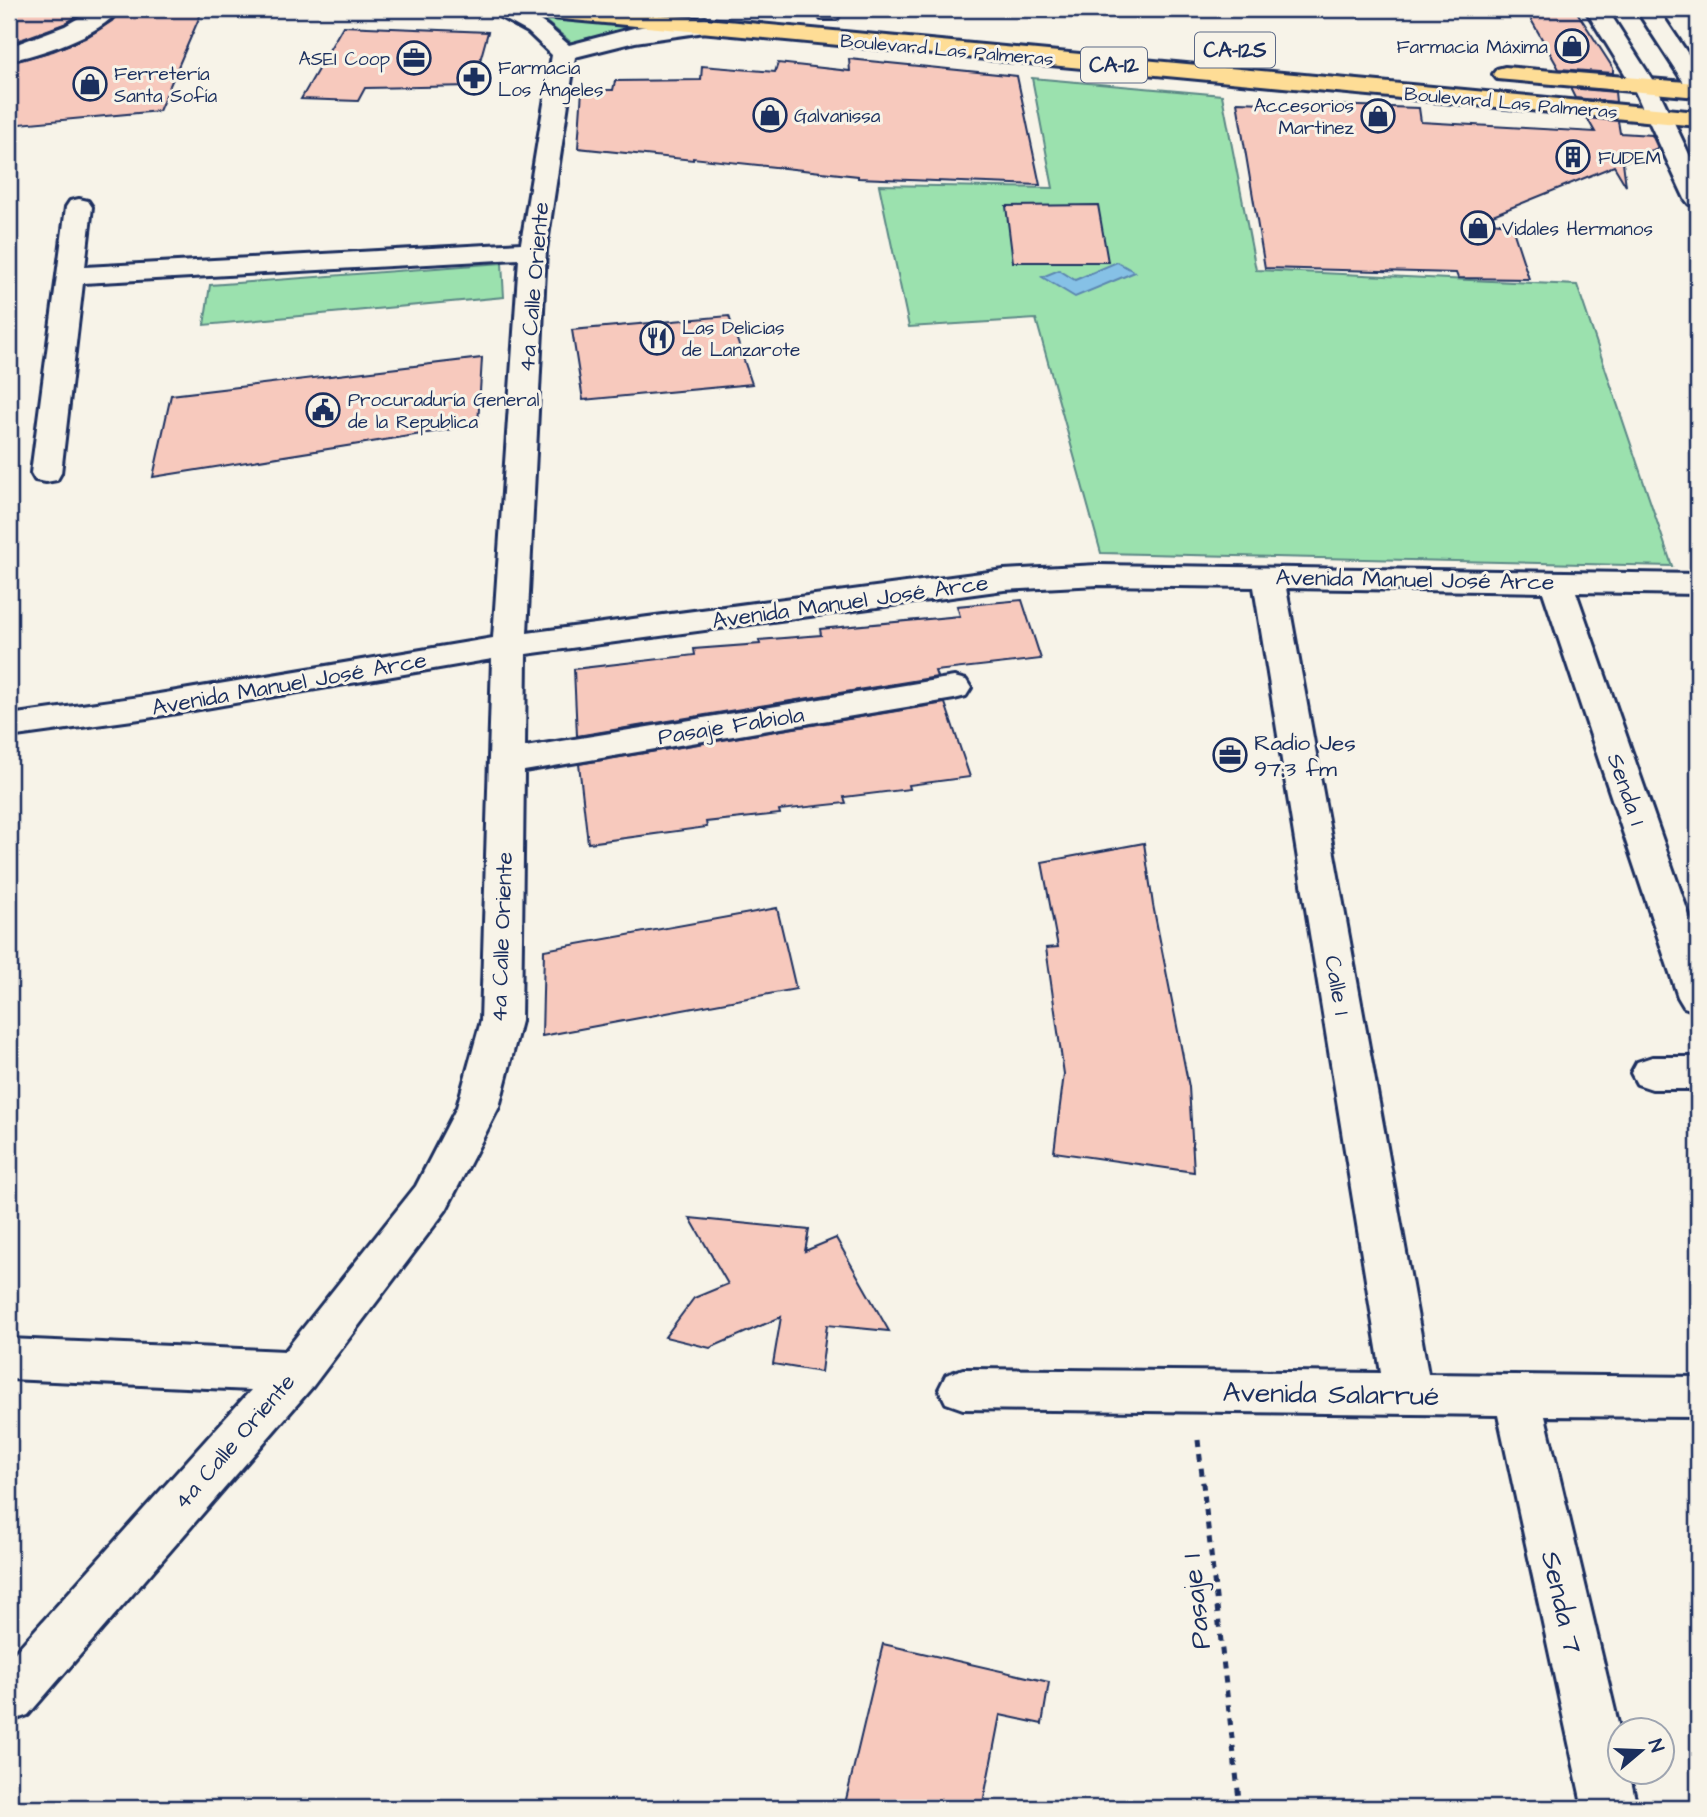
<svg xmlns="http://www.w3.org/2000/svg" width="1707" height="1817" font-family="'Architects Daughter',sans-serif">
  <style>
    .green { fill: #9be1ae; stroke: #5b8886; stroke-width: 2 }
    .water { fill: #86c1e6; stroke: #5b87b0; stroke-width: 2 }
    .building { fill: #f7c9bd; stroke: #1b2f5e; stroke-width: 2 }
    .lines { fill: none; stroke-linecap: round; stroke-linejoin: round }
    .minor-casing { stroke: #1b2f5e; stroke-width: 6 }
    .major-casing { stroke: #1b2f5e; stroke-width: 6 }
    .path { stroke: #1b2f5e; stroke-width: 5; stroke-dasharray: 7 7; stroke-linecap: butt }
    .minor { fill: #f7f3e8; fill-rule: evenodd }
    .major { fill: #fedd96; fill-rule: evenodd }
    .labels { text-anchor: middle; stroke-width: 6; stroke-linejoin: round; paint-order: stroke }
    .far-poi-label { font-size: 19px; fill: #1b2f5e; stroke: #f7f3e8; text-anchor: start }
    .far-street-label { font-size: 19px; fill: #1b2f5e; stroke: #f7f3e8 }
    .shield { fill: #f7f3e8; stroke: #5d6a87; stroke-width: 2 }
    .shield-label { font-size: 21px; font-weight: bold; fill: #1b2f5e }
    .street-label { font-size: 23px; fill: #1b2f5e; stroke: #f7f3e8 }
    .poi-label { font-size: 23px; fill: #1b2f5e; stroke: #f7f3e8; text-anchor: start }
    .near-street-label { font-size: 28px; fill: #1b2f5e; stroke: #f7f3e8 }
  </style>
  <rect width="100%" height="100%" fill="#f7f3e8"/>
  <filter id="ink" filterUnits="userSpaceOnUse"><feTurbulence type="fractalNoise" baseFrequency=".0143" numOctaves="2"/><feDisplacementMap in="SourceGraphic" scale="14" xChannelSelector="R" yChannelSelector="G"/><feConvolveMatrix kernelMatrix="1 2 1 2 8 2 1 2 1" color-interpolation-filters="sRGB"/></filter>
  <g filter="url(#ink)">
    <path class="green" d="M543,19L635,25L637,26L573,44Z
      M1032,78L1222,95L1256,270L1577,285L1672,566L1101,553L1036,319L909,327L879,185L1053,188Z
      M502,263L504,297L204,325L210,285Z"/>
    <path class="water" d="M1117,262L1135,272L1075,297L1042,277L1059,270L1075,280Z"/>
    <path class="building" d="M9,9H89L64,24L9,44Z
      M122,9H203L159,111L9,125V63L53,51L85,38L112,21Z
      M1525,9H1575L1613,68V73L1559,69Z
      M343,26L488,32L473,86L365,88L358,101L301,99Z
      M849,59L1017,76L1040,185L858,178V176L693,158V160L578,148L582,90H613L615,81L701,80L702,66L775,72L778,63L850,71Z
      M1570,88L1615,92L1616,102L1575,98Z
      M1237,102L1419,108L1421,122L1595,132L1587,118L1618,121L1620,133L1652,135L1658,148L1623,162L1626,186L1614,166L1478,221L1511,224L1529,279L1458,278L1456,273L1265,268Z
      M1098,205L1108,262H1013L1006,206Z
      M729,316L752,384L583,400L572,330Z
      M482,358L478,425L153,477L171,395Z
      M1022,600L1041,659L935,671L937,677L577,736L574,669L695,655L694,649L760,644L759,640L821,635L820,629L960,616L957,606Z
      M945,703L970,777L909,785L910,789L844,797L846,803L779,810L780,814L706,822L707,827L588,843L579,764Z
      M1144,843L1153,905L1189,1087L1194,1172L1054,1152L1064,1074L1046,948L1058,947L1042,862Z
      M777,908L796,989L542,1036L544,950Z
      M690,1218L809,1230L805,1251L836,1238L889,1331L827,1325L821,1372L773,1364L781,1317L710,1348L665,1337L694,1298L728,1284Z
      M883,1644L1049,1682L1042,1724L1000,1715L982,1808H844Z"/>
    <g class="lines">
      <defs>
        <path id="minor" d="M94,9H119C101,36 39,54 9,61V47L65,26Z
          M492,9C531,9 540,19 569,45L634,28L705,18L713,20L716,25L713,30L705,32L635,42L575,57L546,250L527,633L1004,570L1098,565L1698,574V594L1576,592L1698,941V1012L1684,1007L1678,997L1543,592L1286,588L1428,1374L1698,1377V1417L1545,1416L1620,1732V1772H1629L1637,1808H1583L1498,1415L963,1409L946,1403L939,1389L946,1375L963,1369L1381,1373L1254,587L1098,585L1004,590L526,654L525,747L954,677L966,680L971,688L966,696L954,699L524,771L521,1021L499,1107L446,1210L313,1386L28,1715L9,1722V1659L251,1390L9,1379V1339L285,1351L416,1186L457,1107L481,1021L492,659L147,718L9,737V715L147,696L493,638L519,259L83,283L61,473L57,480L46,482L35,480L31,473L66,207L70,201L79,199L88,201L92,207L85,267L521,243L552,55L528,32L495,14Z
          M817,9H839L840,14L837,19H821Z
          M1585,9H1607L1657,87L1698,173V207L1689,204L1685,199L1633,87Z
          M1636,9H1658L1698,69V94L1690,92Z
          M1652,1057H1698V1089H1652L1637,1084L1631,1073L1637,1062Z"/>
        <path id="major" d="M519,9H600L1698,112V126L530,16L522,14Z
          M1505,67L1698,83V97L1497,79L1493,74L1497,69Z"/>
      </defs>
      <use href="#minor" class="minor-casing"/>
      <use href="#major" class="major-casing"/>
      <path class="path" d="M1198,1440L1240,1808"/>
      <use href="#minor" class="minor"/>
      <use href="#major" class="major"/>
    </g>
  </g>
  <defs>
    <symbol id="shop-ring" viewBox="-11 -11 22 22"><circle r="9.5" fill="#f7f3e8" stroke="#1b2f5e" stroke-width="1.5"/><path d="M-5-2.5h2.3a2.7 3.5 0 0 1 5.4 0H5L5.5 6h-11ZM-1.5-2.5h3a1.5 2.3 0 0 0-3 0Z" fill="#1b2f5e"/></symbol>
    <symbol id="office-ring" viewBox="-11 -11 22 22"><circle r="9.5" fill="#f7f3e8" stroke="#1b2f5e" stroke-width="1.5"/><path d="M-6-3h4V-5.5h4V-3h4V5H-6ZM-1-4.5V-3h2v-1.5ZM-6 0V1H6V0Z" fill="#1b2f5e"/></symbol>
    <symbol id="pharmacy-ring" viewBox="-11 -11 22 22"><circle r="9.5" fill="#f7f3e8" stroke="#1b2f5e" stroke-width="1.5"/><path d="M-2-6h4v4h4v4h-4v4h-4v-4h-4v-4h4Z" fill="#1b2f5e"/></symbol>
    <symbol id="building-ring" viewBox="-11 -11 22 22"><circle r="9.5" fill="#f7f3e8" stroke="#1b2f5e" stroke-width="1.5"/><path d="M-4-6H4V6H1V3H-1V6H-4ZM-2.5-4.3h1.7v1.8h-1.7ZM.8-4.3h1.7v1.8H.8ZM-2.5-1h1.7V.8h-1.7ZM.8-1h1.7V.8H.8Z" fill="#1b2f5e"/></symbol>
    <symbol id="restaurant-ring" viewBox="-11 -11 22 22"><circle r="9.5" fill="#f7f3e8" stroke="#1b2f5e" stroke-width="1.5"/><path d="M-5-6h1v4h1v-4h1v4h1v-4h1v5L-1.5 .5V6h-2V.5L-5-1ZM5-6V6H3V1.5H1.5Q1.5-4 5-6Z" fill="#1b2f5e"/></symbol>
    <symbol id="civic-ring" viewBox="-11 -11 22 22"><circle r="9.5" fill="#f7f3e8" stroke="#1b2f5e" stroke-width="1.5"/><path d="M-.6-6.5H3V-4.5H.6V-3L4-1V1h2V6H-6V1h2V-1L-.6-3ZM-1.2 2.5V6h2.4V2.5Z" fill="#1b2f5e"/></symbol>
  </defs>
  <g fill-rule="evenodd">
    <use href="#shop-ring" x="1553" y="27" width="38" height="38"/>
    <use href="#office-ring" x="395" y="39" width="38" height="38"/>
    <use href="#pharmacy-ring" x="455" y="59" width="38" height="38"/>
    <use href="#shop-ring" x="71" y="65" width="38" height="38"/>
    <use href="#shop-ring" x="751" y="96" width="38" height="38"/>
    <use href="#shop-ring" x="1359" y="97" width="38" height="38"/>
    <use href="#building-ring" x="1554" y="138" width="38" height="38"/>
    <use href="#shop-ring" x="1459" y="209" width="38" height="38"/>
    <use href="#restaurant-ring" x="638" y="319" width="38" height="38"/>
    <use href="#civic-ring" x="304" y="391" width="38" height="38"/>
    <use href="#office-ring" x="1211" y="736" width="38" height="38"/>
  </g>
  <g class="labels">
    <g class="far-poi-label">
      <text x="1548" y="53" text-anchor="end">Farmacia Máxima</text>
      <text x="390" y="65" text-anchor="end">ASEI Coop</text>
      <text x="498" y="74">Farmacia<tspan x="498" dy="22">Los Ángeles</tspan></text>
      <text x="114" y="80">Ferretería<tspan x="114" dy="22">Santa Sofía</tspan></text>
      <text x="1354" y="112" text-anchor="end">Accesorios<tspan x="1354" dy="22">Martinez</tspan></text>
      <text x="794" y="122">Galvanissa</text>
      <text x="1598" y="164">FUDEM</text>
      <text x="1502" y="235">Vidales Hermanos</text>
      <text x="682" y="334">Las Delicias<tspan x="682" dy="22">de Lanzarote</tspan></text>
      <text x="348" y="406">Procuraduría General<tspan x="348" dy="22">de la Republica</tspan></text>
    </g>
    <g class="far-street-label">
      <text transform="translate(947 49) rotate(5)" y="7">Boulevard Las Palmeras</text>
      <text transform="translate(1511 102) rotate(5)" y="7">Boulevard Las Palmeras</text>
    </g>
    <g class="shield">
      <rect x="1195" y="32.5" width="80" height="35" rx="5"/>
      <rect x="1081" y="47.5" width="66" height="35" rx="5"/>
    </g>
    <g class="shield-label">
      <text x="1235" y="57">CA-12S</text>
      <text x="1114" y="72">CA-12</text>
    </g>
    <g class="street-label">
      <text transform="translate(533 287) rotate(-85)" y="8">4a Calle Oriente</text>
      <text transform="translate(1415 579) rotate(1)" y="8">Avenida Manuel José Arce</text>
      <text transform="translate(850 601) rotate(-8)" y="8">Avenida Manuel José Arce</text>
      <text transform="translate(289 683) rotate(-10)" y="8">Avenida Manuel José Arce</text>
      <text transform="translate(731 725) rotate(-9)" y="8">Pasaje Fabiola</text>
      <text transform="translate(1627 789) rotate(71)" y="8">Senda 1</text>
      <text transform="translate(501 937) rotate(-88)" y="8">4a Calle Oriente</text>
      <text transform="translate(1338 985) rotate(80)" y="8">Calle 1</text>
      <text transform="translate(234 1441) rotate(-49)" y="8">4a Calle Oriente</text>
    </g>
    <g class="poi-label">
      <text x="1254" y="750">Radio Jes<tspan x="1254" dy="26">97.3 fm</tspan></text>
    </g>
    <g class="near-street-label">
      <text transform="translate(1331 1393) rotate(1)" y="10">Avenida Salarrué</text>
      <text transform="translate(1195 1602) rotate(-96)" y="10">Pasaje 1</text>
      <text transform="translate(1563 1602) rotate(77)" y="10">Senda 7</text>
    </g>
  </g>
  <rect width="1707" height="1817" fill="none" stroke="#f7f3e8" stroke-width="35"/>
  <rect x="18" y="18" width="1672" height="1782" fill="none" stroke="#1b2f5e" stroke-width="2.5" filter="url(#ink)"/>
  <g transform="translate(1641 1751) rotate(71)"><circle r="33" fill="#f7f3e8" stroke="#9fa5b1" stroke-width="2"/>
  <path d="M0-5L12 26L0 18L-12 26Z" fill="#1b2f5e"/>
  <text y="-10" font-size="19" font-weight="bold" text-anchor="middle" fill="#1b2f5e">N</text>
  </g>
</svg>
